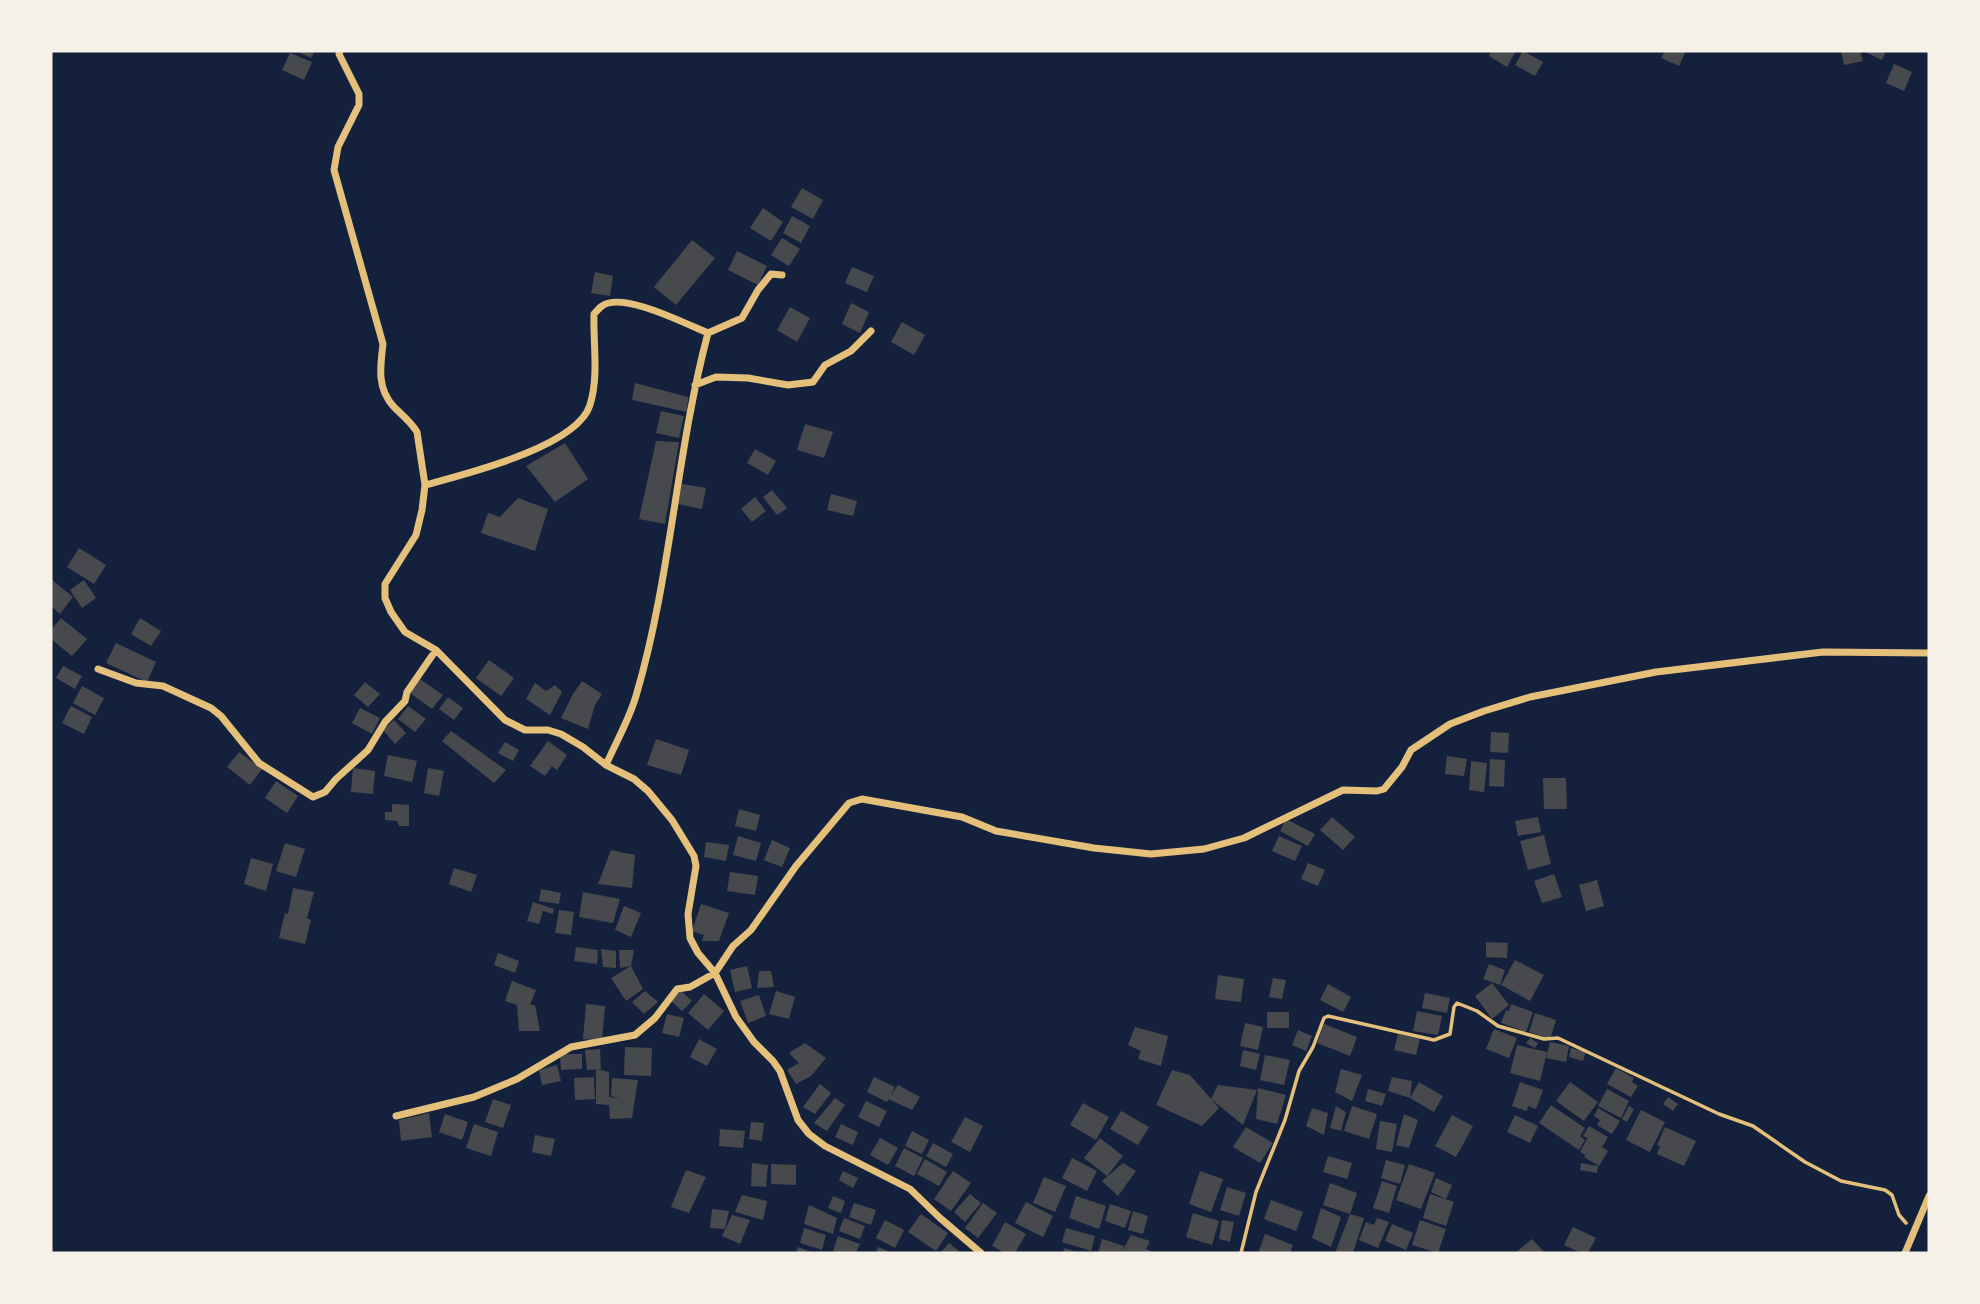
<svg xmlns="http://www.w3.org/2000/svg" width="1980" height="1304" font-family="Lato,sans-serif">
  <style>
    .building { fill: #48494c }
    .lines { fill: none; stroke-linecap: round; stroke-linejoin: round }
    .path { stroke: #e5c07b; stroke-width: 3.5 }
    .minor { stroke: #e5c07b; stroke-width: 7 }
  </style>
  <rect width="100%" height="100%" fill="#14213d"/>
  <path class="building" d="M296,51H315L311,58Z
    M1492,51H1516L1507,67L1489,56Z
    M1523,51L1543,62L1535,76L1515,65Z
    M1665,51H1686L1679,66L1661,58Z
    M1841,51H1860L1863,61L1844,65Z
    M1863,51H1886L1882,60Z
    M290,53L312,62L304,80L282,70Z
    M1894,64L1912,72L1904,91L1886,83Z
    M802,188L823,200L813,219L791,207Z
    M763,208L783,222L771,241L750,228Z
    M792,216L810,226L801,243L783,233Z
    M782,238L800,249L789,266L771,255Z
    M692,240L715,258L676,305L654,287Z
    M737,251L767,266L758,285L728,270Z
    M852,267L874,276L867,292L845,283Z
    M595,272L613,276L610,296L591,293Z
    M851,303L869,312L860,333L842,324Z
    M790,307L810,318L797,342L777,330Z
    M902,322L925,335L914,355L891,342Z
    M635,383L688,397L687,412L632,400Z
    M661,411L684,416L679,438L656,433Z
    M805,424L833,432L824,458L797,450Z
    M656,441L679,442L665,524L639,519Z
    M565,443L588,479L555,502L526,466Z
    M755,449L776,461L768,475L747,463Z
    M682,484L706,488L702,509L678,504Z
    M772,490L787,508L777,515L763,497Z
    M831,494L857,501L853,516L827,510Z
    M755,497L766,511L752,522L741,509Z
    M518,498L548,509L535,551L481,533L488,513L500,517Z
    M79,548L106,565L94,584L67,567Z
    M51,579L73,597L60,614L51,606Z
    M84,580L96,598L82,608L70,590Z
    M61,618L87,639L72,656L51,639V630Z
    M140,618L161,631L151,646L131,634Z
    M116,643L156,662L147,682L106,663Z
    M489,660L514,678L501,696L476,678Z
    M63,666L82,676L75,689L56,678Z
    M420,679L443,695L432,709L410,693Z
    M582,681L602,694L595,705L588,729L561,718L573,694Z
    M365,682L380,694L368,707L354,695Z
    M535,683L546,691L555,685L562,692L550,715L526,699Z
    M82,686L104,698L95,715L73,703Z
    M448,697L463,708L454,720L439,709Z
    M71,706L92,717L84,734L62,723Z
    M408,706L426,719L415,732L398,719Z
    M360,708L380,718L372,734L352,723Z
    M394,720L406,733L395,744L383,730Z
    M451,731L506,770L494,783L442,741Z
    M1491,732L1509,733L1508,753L1490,752Z
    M656,739L689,750L681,775L647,765Z
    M548,741L567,755L557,770L552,766L545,776L530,766Z
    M505,742L519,750L513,761L498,753Z
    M239,752L262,769L250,785L227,767Z
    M388,755L417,761L412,782L384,776Z
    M1447,756L1467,759L1464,776L1445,774Z
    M1490,759L1505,760L1504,787L1489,786Z
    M1471,761L1487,763L1484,792L1469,790Z
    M353,768L375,771L373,794L351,792Z
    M428,768L444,771L439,796L424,793Z
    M1543,778H1566L1567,809H1544Z
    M276,781L298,796L287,813L265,798Z
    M392,804L409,805V826H399L397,821L385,820V812H392Z
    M739,809L760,815L756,831L735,826Z
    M1332,817L1355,837L1343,850L1320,830Z
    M1538,817L1541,832L1518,836L1515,821Z
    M1286,819L1315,834L1308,846L1280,831Z
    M1544,835L1551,864L1528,870L1520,841Z
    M738,836L761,843L756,861L733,855Z
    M1279,836L1302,846L1295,861L1272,851Z
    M772,840L790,848L782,867L764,860Z
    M706,842L729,845L726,861L704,857Z
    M285,843L305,849L296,877L276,871Z
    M611,850L635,855L632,888L598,884Z
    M251,858L273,864L266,891L244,884Z
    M1308,863L1325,870L1318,886L1301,879Z
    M454,868L477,875L471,892L449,884Z
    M730,872L758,876L755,895L727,891Z
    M1554,874L1562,897L1542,903L1534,881Z
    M1597,880L1604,906L1586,911L1579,885Z
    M293,888L314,892L307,918L311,920L305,944L279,938L285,913L288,914Z
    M541,889L561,893L559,904L539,901Z
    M583,892L620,899L613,923L579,917Z
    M533,902L554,909L553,914L543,911L539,924L527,921Z
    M701,904L729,913L719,941H702L704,935L692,931Z
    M624,906L641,913L631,937L615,930Z
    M559,910L574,912L571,935L555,933Z
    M1486,942L1508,943L1507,958L1486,957Z
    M576,947L598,950L597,964L574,961Z
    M601,949L616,951V968L603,967Z
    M619,950H634L631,966L620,968Z
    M498,953L519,961L515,973L494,965Z
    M1515,960L1544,975L1530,1001L1501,985Z
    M1489,964L1505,970L1500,985L1483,979Z
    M631,966L643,989L626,1001L611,978Z
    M747,966L752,988L735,992L730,970Z
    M759,971H771L774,987L757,988Z
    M1218,975L1244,979L1241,1002L1215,999Z
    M1273,978L1286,980L1282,999L1269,997Z
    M512,981L536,990L530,1005H535L540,1031H519L517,1005L505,1001Z
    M1492,983L1509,1005L1492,1019L1475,996Z
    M1328,984L1351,997L1343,1012L1320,1000Z
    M680,990L692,1001L682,1011L670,1000Z
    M645,991L658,1002L644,1014L632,1002Z
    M776,991L795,997L789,1019L769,1014Z
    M1425,993L1450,998L1447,1013L1422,1008Z
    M704,994L724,1011L708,1030L688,1013Z
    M759,995L766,1016L748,1023L740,1001Z
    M586,1004L605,1006L602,1041L583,1039Z
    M1511,1004L1533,1012L1526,1032L1501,1023L1506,1010L1509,1011Z
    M1417,1011L1442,1016L1438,1035L1413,1031Z
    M1267,1012H1289V1028H1267Z
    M1535,1013L1556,1020L1550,1039L1529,1032Z
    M667,1014L684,1018L679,1037L662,1033Z
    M1245,1023L1263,1027L1258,1050L1240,1046Z
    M1324,1024L1357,1037L1350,1056L1317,1043Z
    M1135,1027L1168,1036L1161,1066L1138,1059L1141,1051L1128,1045Z
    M1494,1029L1517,1038L1509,1058L1486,1049Z
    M1298,1030L1312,1036L1306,1051L1292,1045Z
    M1398,1034L1420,1039L1416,1055L1394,1050Z
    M1530,1038L1538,1043L1535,1048L1526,1043Z
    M699,1039L717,1049L707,1066L690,1057Z
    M1550,1042L1569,1046L1566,1062L1546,1058Z
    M805,1043L826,1058L811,1076L796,1084L787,1070L799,1063L789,1053Z
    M1517,1045L1547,1052L1540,1081L1510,1073Z
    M625,1047L652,1048L651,1076L624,1075Z
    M1571,1048L1586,1052L1583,1061L1569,1057Z
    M600,1049L601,1069L587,1070L585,1050Z
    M1243,1050L1260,1054L1256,1070L1240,1066Z
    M560,1054H582V1069L561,1070Z
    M1265,1055L1290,1060L1284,1085L1260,1080Z
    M557,1065L561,1081L542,1085L539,1070Z
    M1616,1068L1634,1078L1632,1082L1638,1086L1631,1097L1607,1084Z
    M596,1069L609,1072V1097L620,1098L611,1096L612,1078L638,1080L632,1118L610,1119L609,1105L596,1104Z
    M1341,1069L1362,1075L1352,1101L1335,1092Z
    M1172,1070L1190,1075L1219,1108L1202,1126L1156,1105Z
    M594,1077L595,1099L575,1100L574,1078Z
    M874,1077L895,1087L887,1102L867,1092Z
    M1392,1077L1412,1081L1410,1098L1388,1091Z
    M1419,1082L1443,1096L1434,1112L1410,1098Z
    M1520,1082L1543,1090L1536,1109L1528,1106L1527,1111L1512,1106Z
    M1570,1082L1598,1102L1584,1121L1556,1101Z
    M820,1084L831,1093L815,1114L803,1107Z
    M898,1085L920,1097L912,1110L888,1099Z
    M1218,1085L1257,1090L1243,1125L1211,1099Z
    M1258,1088L1286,1095L1277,1124L1256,1119Z
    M1368,1089L1386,1094L1382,1106L1365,1101Z
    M1607,1089L1629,1101L1621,1118L1598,1106Z
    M1668,1097L1678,1104L1673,1111L1663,1104Z
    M835,1098L845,1105L827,1131L814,1123Z
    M493,1099L511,1105L503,1128L485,1122Z
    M866,1101L887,1111L879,1127L858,1117Z
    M1083,1103L1109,1117L1096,1140L1070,1125Z
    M1551,1105L1585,1128L1580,1136L1585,1140L1579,1150L1539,1123Z
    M1336,1106L1346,1112L1341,1131L1330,1128Z
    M1352,1106L1377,1114L1369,1139L1344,1131Z
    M1629,1106L1634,1109L1627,1122L1622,1119Z
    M1312,1108L1328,1113L1324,1135L1306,1126Z
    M1598,1108L1620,1121L1612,1134L1597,1125L1600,1120L1594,1116Z
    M1641,1110L1665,1122L1650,1152L1626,1140Z
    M1121,1111L1149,1127L1138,1145L1110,1129Z
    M429,1113L432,1137L401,1141L399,1120Z
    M445,1114L468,1122L462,1140L439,1132Z
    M1404,1114L1418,1120L1409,1148L1396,1145Z
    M1452,1115L1473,1126L1456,1157L1435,1146Z
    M1515,1115L1538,1126L1530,1143L1507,1132Z
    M965,1117L983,1126L970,1152L951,1142Z
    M1380,1121L1397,1124L1392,1152L1376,1149Z
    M751,1122L764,1123L762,1141L749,1139Z
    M474,1124L498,1132L491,1156L466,1148Z
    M841,1124L858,1132L853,1145L835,1137Z
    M1589,1126L1608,1137L1602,1147L1608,1151L1599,1166L1584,1157L1585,1155L1580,1152L1588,1137L1587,1138L1583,1136Z
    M1246,1127L1273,1143L1260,1163L1233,1147Z
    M1665,1127L1696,1141L1684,1166L1657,1154L1660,1146L1657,1145Z
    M720,1129L745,1131L743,1148L719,1146Z
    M912,1131L929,1140L922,1154L905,1146Z
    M535,1135L555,1139L551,1156L532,1152Z
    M880,1138L898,1148L888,1165L870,1155Z
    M1100,1138L1123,1156L1107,1176L1084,1158Z
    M933,1143L953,1154L946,1167L926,1156Z
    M904,1148L923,1158L914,1176L895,1166Z
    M1328,1156L1352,1163L1347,1179L1323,1172Z
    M1072,1158L1097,1171L1087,1191L1062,1178Z
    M925,1159L947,1172L939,1186L917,1174Z
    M1386,1160L1405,1165L1400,1184L1381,1178Z
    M752,1163L768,1165L766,1187L751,1186Z
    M1123,1163L1136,1171L1118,1196L1102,1181Z
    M1581,1163L1598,1166L1597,1173L1580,1170Z
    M771,1164L796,1165V1185L771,1184Z
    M1409,1164L1435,1173L1421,1209L1396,1200Z
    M686,1170L706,1177L689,1213L671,1207Z
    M843,1171L858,1178L853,1188L839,1180Z
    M953,1171L971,1183L951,1211L934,1199Z
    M1200,1171L1223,1179L1211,1212L1189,1204Z
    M1044,1177L1066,1186L1055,1212L1033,1203Z
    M1436,1178L1452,1185L1446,1199L1431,1192Z
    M1382,1181L1397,1186L1389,1213L1373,1208Z
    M1330,1183L1357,1193L1350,1214L1323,1205Z
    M1227,1187L1246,1193L1239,1216L1220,1210Z
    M970,1194L981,1203L965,1222L954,1212Z
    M1430,1194L1454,1202L1446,1226L1423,1218Z
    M742,1195L767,1201L763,1220L735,1212Z
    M833,1196L845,1201L841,1213L828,1208Z
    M1076,1196L1106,1206L1099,1229L1069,1218Z
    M1271,1200L1303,1212L1296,1231L1264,1219Z
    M1026,1202L1053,1216L1043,1237L1015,1223Z
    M854,1203L876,1210L871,1225L849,1217Z
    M983,1203L997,1213L978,1238L965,1228Z
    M1110,1204L1131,1211L1125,1228L1105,1221Z
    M809,1205L837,1218L833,1234L804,1224Z
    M1321,1208L1341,1217L1331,1247L1312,1238Z
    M712,1209L729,1211L725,1229L710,1228Z
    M1133,1211L1148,1216L1143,1234L1128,1230Z
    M1193,1213L1219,1221L1212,1245L1186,1237Z
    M921,1214L948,1233L936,1251L908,1232Z
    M1350,1214L1364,1218L1353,1253H1335Z
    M732,1215L750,1220L740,1244L722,1236Z
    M844,1218L865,1226L860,1239L839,1231Z
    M1377,1218L1389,1222L1378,1248L1359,1240L1366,1222L1374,1225Z
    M885,1220L904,1230L895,1248L876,1238Z
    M1222,1220L1234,1222L1230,1242L1219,1239Z
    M1420,1220L1446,1229L1438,1253L1412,1245Z
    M1005,1222L1026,1234L1015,1253H1005L992,1246Z
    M1392,1224L1413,1233L1406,1250L1385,1241Z
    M1573,1227L1596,1238L1588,1253H1581L1564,1245Z
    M804,1228L826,1235L822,1250L800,1243Z
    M1066,1228L1095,1236L1091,1251L1062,1242Z
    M1265,1234L1293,1245L1290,1253H1258Z
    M1131,1235L1150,1241L1146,1249L1155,1253H1121Z
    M838,1236L860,1244L856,1253H841L833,1251Z
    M1102,1239L1124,1246L1121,1253H1098Z
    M1532,1239L1545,1253H1515Z
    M949,1243L961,1253H940Z
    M798,1247L814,1253H796Z
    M878,1247L893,1253H876Z
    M1064,1248L1079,1253H1063Z"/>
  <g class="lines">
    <path class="path" d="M1241,1253L1256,1192L1285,1120L1299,1071L1313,1047L1324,1018L1328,1016L1434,1040L1450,1034L1454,1007L1457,1003L1477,1011L1498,1026L1544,1039L1558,1038L1719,1114L1753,1126L1805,1162L1841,1181L1885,1190L1892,1195L1899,1215L1906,1223"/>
    <path class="minor" d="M340,51L339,54L359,94V105L338,147L334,170L383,344C380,368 377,389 394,407C402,415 411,422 417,432L425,485L422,510L416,535L385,584V598L391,612L405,632L436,650L505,720L525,730H548L561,734L583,747L606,765L634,779L648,791L672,820L694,856L696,866L688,914L690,938L698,953L715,973L736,1017L754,1042L773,1061L780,1071L798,1120L809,1134L825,1146L910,1189L940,1218L981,1253
      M695,385L716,377L748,378L788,385L813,382L825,365L851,351L871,331
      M425,485C465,474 577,447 590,405C599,376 593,344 594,314C597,311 599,308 602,306C622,291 686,324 708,333L742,318L758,290L771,274L782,275
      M98,669L136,683L163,686L211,708L221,716L259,763L313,797L325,792L336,779L368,750L385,722L405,701L407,692L436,650
      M606,765C616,742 629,720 636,696C671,578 676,453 708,333
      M396,1116L474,1097L517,1079L571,1047L635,1035L655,1018L677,989L690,987L715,973L733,946L751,930L796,866L849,803L862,799L962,817L996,831L1094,848L1151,854L1204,849L1244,838L1343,790L1377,791L1384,789L1402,767L1411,750L1450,724L1484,711L1530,697L1656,672L1823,652L1929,653
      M1905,1253L1929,1196"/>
  </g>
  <rect width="1980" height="1304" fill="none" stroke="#f6f1e7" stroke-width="105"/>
</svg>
